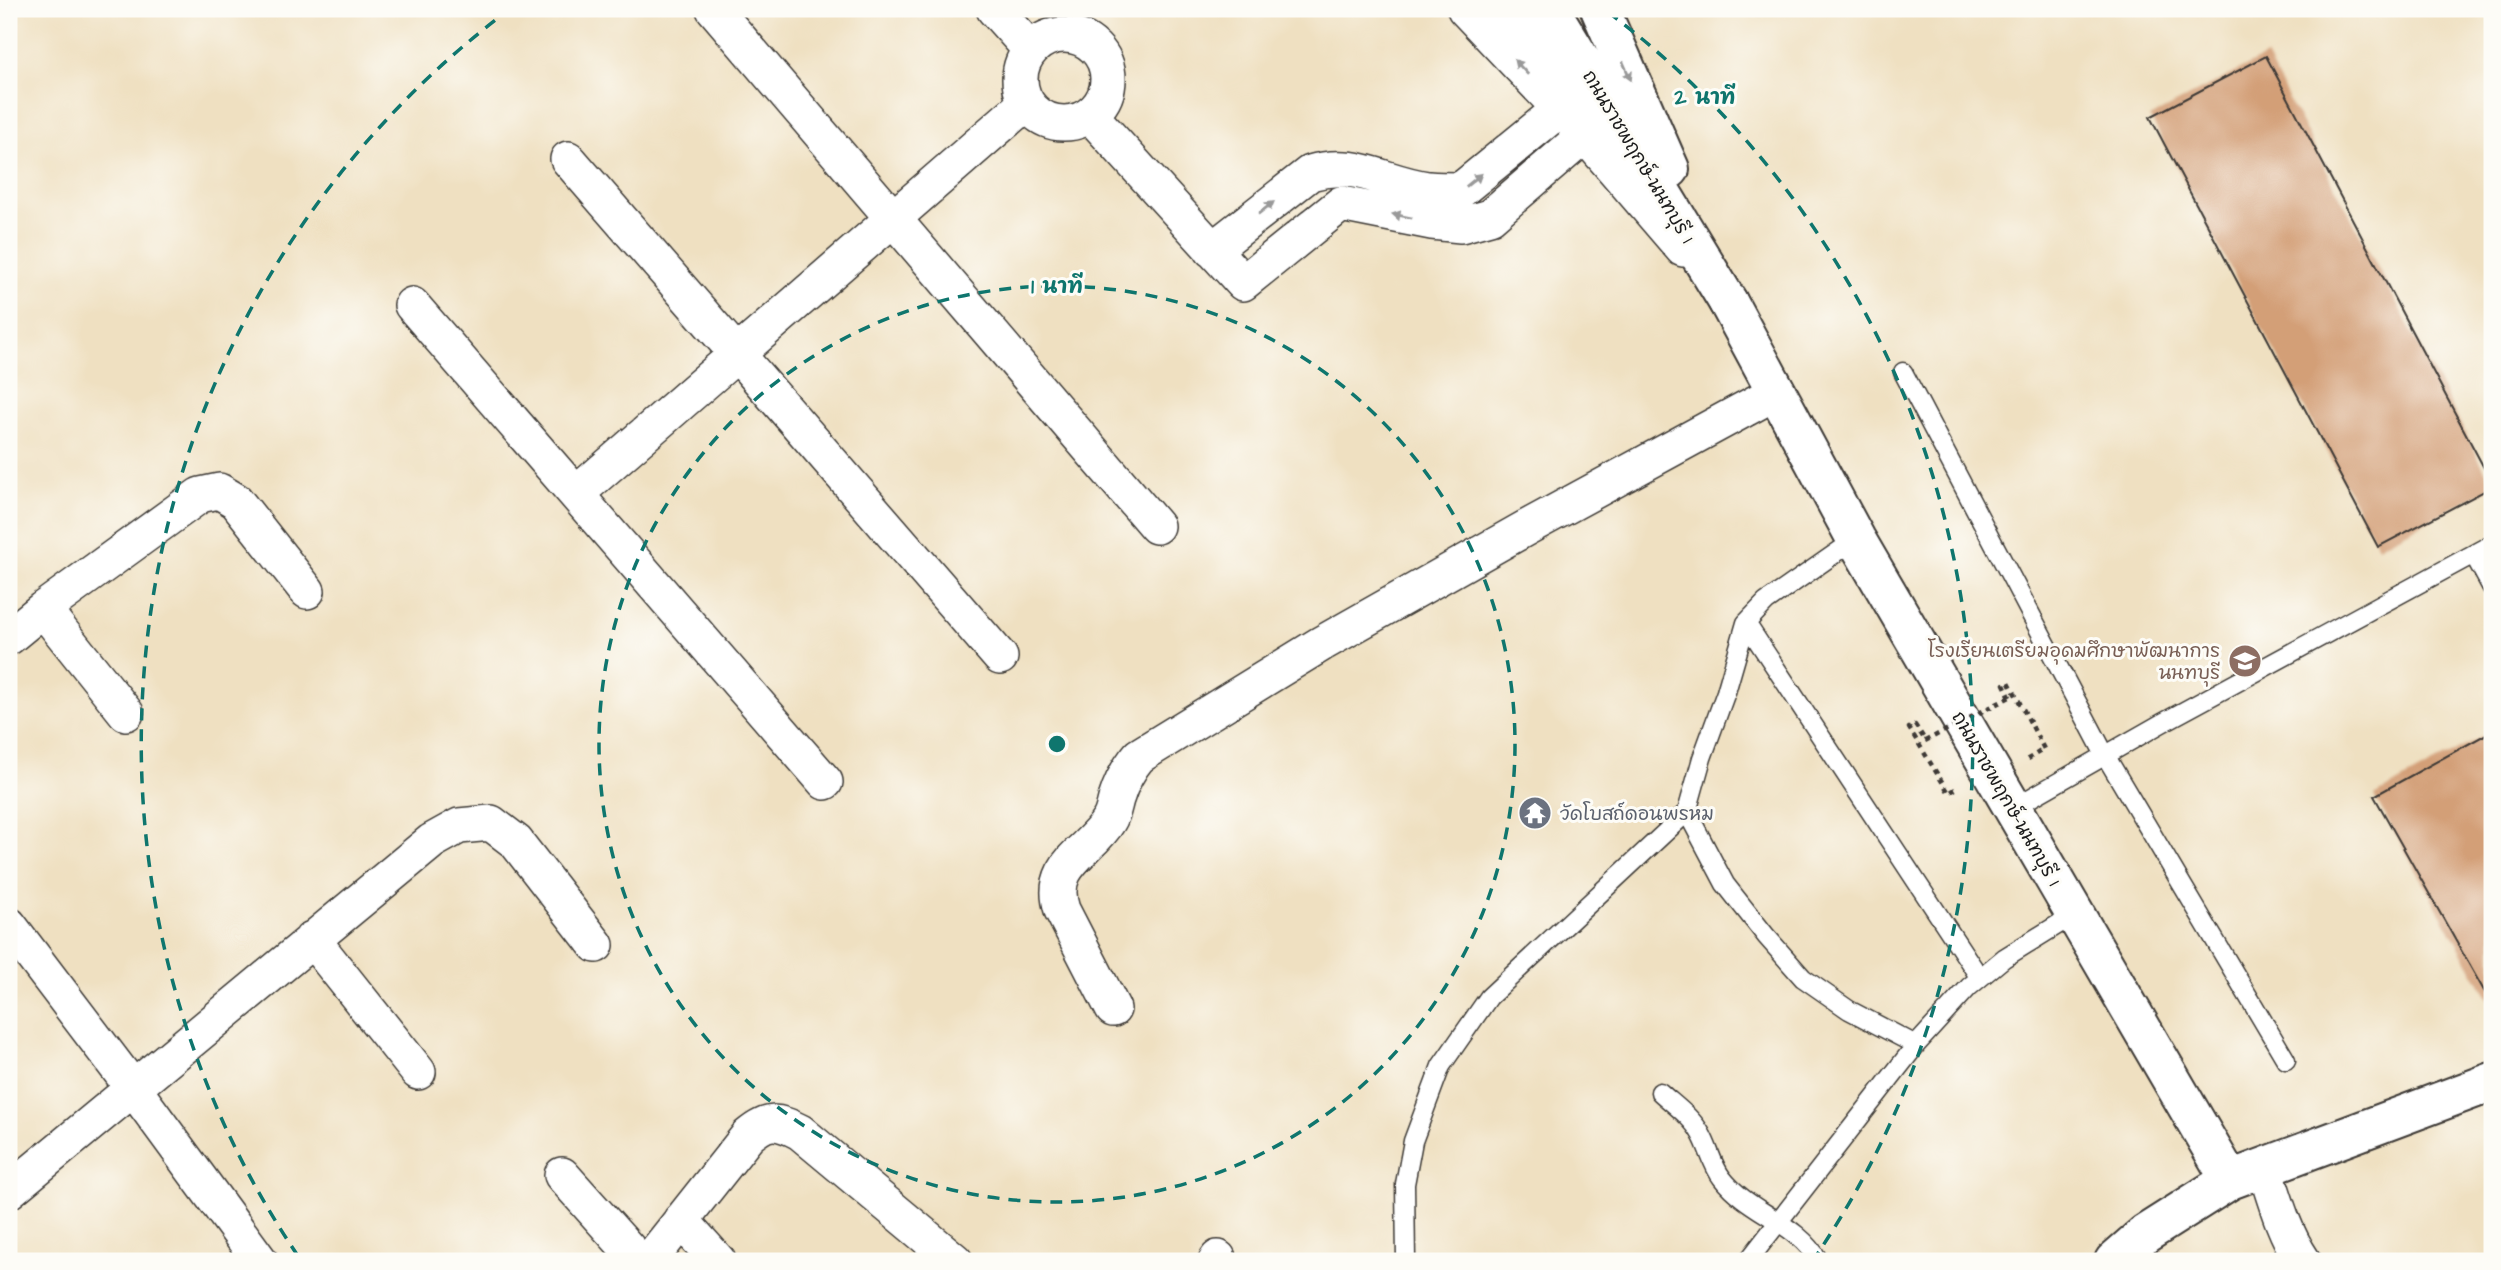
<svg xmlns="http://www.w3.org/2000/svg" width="2501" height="1270" font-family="'Architects Daughter','Playpen Sans Thai',sans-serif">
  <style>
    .building { fill: #d39f77 }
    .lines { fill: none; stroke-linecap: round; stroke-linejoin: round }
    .service-casing { stroke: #3c3935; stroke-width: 21 }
    .minor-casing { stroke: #3c3935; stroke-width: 38 }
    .tertiary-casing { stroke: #3c3935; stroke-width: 42 }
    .secondary-casing { stroke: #3c3935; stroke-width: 42 }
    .path { stroke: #3c3935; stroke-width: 4.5; stroke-dasharray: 5 5; stroke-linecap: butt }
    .service { stroke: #fff; stroke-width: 18 }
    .minor { stroke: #fff; stroke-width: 35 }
    .tertiary { stroke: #fff; stroke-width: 38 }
    .secondary { stroke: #fff; stroke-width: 38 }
    .path-bridge { stroke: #3c3935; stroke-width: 4.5; stroke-dasharray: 5 5; stroke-linecap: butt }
    .oneway { fill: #999 }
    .ring { fill: none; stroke: #0f766e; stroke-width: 3.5; stroke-dasharray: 12 9 }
    .labels { text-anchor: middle; stroke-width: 6; stroke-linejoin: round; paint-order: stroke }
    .street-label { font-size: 19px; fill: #1c1c1c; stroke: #fdfcf7 }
    .education-label { font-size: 19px; fill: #785e54; stroke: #fdfcf7; text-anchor: end }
    .worship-label { font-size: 19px; fill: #5b616d; stroke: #fdfcf7; text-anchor: start }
    .centre { fill: #0f766e; stroke: #fdfcf7; stroke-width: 3.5 }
    .ring-label { font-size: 21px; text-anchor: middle; font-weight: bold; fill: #0f766e; stroke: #fdfcf7; stroke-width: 6; stroke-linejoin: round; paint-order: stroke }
  </style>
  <rect width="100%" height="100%" fill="#fdfcf7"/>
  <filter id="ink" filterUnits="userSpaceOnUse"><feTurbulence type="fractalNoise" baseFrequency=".0143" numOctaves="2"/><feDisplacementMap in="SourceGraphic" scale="14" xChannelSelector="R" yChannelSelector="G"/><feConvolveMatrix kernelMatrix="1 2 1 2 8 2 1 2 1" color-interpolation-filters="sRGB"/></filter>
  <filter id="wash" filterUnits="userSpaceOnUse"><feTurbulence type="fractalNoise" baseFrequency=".00686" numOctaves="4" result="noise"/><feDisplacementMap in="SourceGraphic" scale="28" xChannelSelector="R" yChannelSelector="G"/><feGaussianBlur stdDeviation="1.57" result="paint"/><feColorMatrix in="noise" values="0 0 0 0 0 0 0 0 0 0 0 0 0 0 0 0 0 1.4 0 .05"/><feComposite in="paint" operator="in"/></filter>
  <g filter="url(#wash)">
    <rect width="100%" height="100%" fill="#efe0c1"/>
    <g id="blocks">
      <path class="building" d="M2266,56L2492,483V487L2378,547L2150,117Z
        M2492,731V1005L2374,796Z"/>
    </g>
  </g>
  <g filter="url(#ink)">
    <use href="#blocks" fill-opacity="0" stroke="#3c3935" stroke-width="2"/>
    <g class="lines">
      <defs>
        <path id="service" d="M1903,372L2105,755L2286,1060
          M1856,539L1766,602L1746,623L1726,692L1702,758L1687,812L1725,884L1766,936L1803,978L1849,1010L1916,1045
          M2474,555L2492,588
          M1746,623L1980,978
          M2013,808L2162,723L2492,544
          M1660,1092C1674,1105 1692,1117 1701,1134C1709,1148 1712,1165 1722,1178C1748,1212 1798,1223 1819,1261
          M1406,1261L1405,1184L1413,1141L1441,1066L1489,997L1687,812
          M1748,1261L1916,1045L1969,987L2004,958L2075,914"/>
        <path id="minor" d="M714,9L1156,526
          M994,9L1030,49
          M1465,9L1585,135L1683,249
          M1020 79a44 44 0 1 1 88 0a44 44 0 1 1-88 0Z
          M1090,115L1243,283L1341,204L1432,222L1461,225L1490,217L1585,135
          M568,159L1000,657
          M1212,250L1310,173C1357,159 1383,183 1428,189C1439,190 1450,190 1461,190L1560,109
          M412,305L825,782
          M576,494L1026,103
          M43,609L126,713
          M9,637L43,609L200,495L219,491L236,501L307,591
          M9,925L133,1088L260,1261
          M312,939L418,1072
          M1113,1009L1062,910C1047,864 1090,852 1109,820C1113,814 1114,806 1116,799C1121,783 1128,769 1139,756L1321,644L1526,528L1778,391
          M2265,1168C2275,1200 2284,1233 2303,1261
          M562,1175L639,1261
          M9,1191L432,841L459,826L491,823L516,842L596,945
          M681,1220L718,1261
          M649,1261L748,1136C768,1119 776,1120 800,1132L955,1261
          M1216,1261L1218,1258"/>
        <path id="tertiary" d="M1728,302L1856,539L2230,1180
          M2114,1261L2145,1234L2230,1180L2492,1082"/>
        <path id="secondary" d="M1503,9L1588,108
          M1550,9L1728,302
          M1600,9L1670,169"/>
      </defs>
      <use href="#service" class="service-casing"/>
      <use href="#minor" class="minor-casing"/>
      <use href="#tertiary" class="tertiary-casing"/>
      <use href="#secondary" class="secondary-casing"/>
      <path class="path" d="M2010,697L2004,684L2009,682L2044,749L2028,759
        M1923,737L1915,725L1909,728L1949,793L1957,788"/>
      <use href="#service" class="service"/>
      <use href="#minor" class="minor"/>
      <use href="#tertiary" class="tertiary"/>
      <use href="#secondary" class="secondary"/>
      <path class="path-bridge" d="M1925,741L2010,697"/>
    </g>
    <defs><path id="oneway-solid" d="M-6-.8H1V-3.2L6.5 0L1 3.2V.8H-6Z" transform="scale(1.75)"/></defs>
    <g class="oneway">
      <use href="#oneway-solid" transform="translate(1521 67) rotate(-133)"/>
      <use href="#oneway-solid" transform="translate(1627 71) rotate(66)"/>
      <use href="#oneway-solid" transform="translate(1474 180) rotate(-39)"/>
      <use href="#oneway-solid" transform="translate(1266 208) rotate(-38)"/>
      <use href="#oneway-solid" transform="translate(1402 216) rotate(-169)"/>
    </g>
  </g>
  <g class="ring">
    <circle cx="1057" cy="744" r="458"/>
    <path d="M298 1256A916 916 0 0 1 506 12M1608 12A916 916 0 0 1 1816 1256"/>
  </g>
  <defs>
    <symbol id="school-disc" viewBox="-11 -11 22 22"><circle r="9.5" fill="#8d6e63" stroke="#fdfcf7"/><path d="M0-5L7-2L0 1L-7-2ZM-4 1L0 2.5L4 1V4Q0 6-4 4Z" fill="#fff"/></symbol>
    <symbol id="temple-disc" viewBox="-11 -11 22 22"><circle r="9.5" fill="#6b7280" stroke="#fdfcf7"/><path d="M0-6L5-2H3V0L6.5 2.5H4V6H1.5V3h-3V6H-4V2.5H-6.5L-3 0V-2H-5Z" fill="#fff"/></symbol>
  </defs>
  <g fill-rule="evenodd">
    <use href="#school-disc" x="2226" y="642" width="38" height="38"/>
    <use href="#temple-disc" x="1516" y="794" width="38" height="38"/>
  </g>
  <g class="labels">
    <g class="street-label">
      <text transform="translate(1639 156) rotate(59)" y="7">ถนนราชพฤกษ์-นนทบุรี 1</text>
      <text transform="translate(2007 798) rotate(60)" y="7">ถนนราชพฤกษ์-นนทบุรี 1</text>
    </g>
    <g class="education-label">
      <text x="2220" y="657">โรงเรียนเตรียมอุดมศึกษาพัฒนาการ<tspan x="2220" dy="22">นนทบุรี</tspan></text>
    </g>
    <g class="worship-label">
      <text x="1560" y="820">วัดโบสถ์ดอนพรหม</text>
    </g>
  </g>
  <circle cx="1057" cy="744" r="10" class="centre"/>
  <g class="ring-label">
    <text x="1705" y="104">2 นาที</text>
    <text x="1057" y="293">1 นาที</text>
  </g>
  <rect width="2501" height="1270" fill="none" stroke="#fdfcf7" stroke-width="35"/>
</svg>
